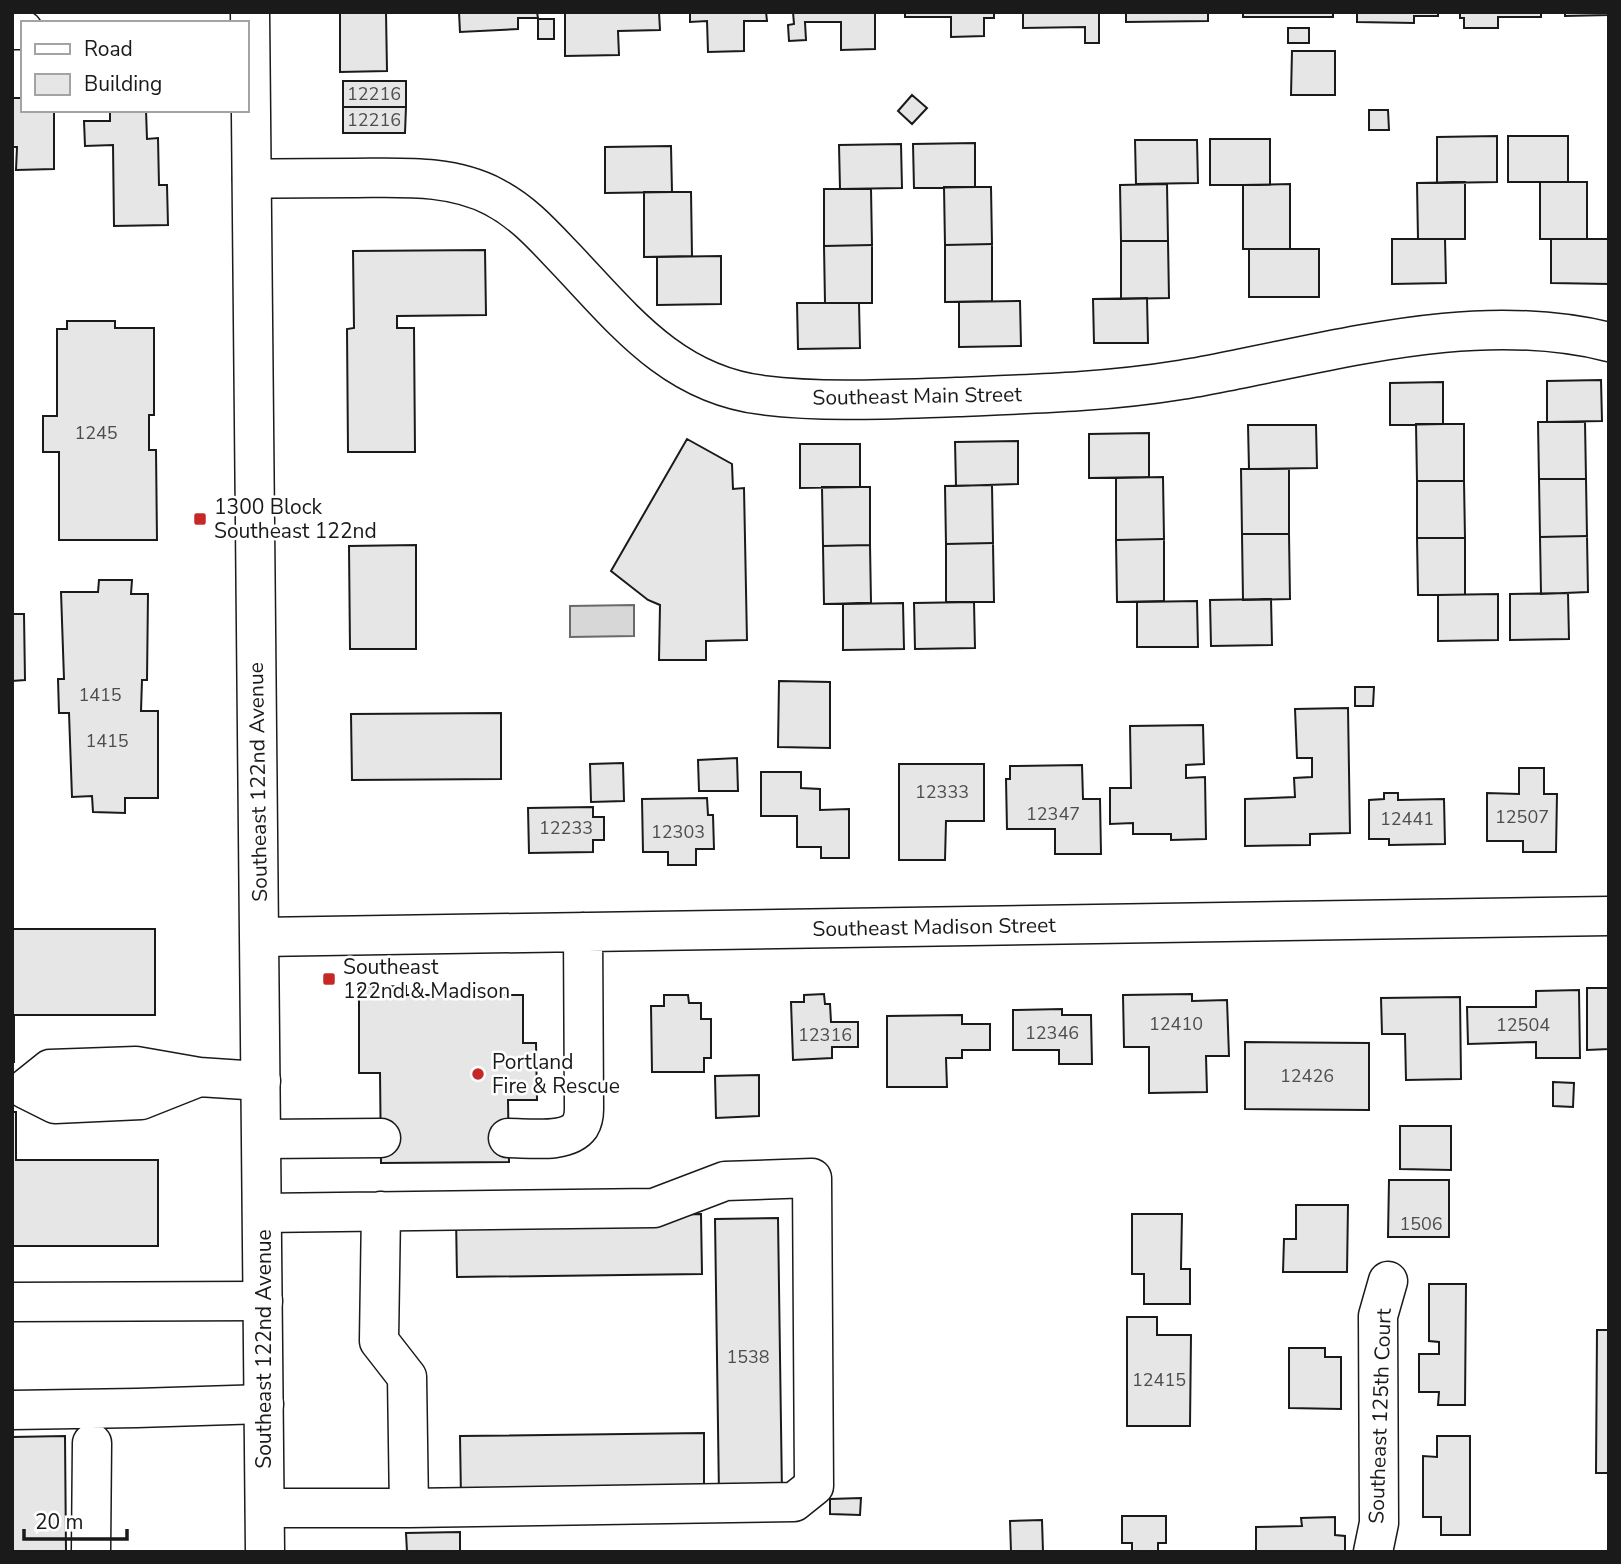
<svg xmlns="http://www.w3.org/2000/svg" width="1621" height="1564" font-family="'Nunito Sans',sans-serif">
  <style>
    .water { fill: #d7d7d7; stroke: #6a6a6a; stroke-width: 2 }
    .building { fill: #e6e6e6; stroke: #1a1a1a; stroke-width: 2 }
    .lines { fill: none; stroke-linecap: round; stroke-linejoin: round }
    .minor-casing { stroke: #1a1a1a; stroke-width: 41 }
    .major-casing { stroke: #1a1a1a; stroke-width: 41 }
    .minor { stroke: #fff; stroke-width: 38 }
    .major { stroke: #fff; stroke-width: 38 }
    .poi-dot { fill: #c62828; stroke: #fff; stroke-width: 2.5 }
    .labels { text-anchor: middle; stroke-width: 5; stroke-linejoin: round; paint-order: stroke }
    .number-label { font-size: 18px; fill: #4d4d4d }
    .street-label { font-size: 21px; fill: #1a1a1a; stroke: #fff }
    .poi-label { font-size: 21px; fill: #1a1a1a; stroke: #fff; text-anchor: start }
  </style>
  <rect width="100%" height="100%" fill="#fff"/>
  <path class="water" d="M634,605V636L570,637V606Z"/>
  <path class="building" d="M340,12H386L387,71L340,72Z
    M459,12H537L538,18H518V29L460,32Z
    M565,12H659L660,30L618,31L619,55L565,56Z
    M690,12H766L767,21H744V51L708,52L707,21L690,22Z
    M793,12H875V49L841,50V22H805L806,40L789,41L788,25L794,24Z
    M905,12H994V18H984V36L951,37V17H905Z
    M1023,12H1099V43H1085V27L1023,28Z
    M1126,12H1208V21L1126,22Z
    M1243,12H1333V17H1243Z
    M1357,12H1438V16H1414V23L1357,22Z
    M1460,12H1541V17H1498V28H1464V18H1460Z
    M1565,12H1609V15L1565,16Z
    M538,19H554V39H538Z
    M1288,28H1309V43H1288Z
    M1292,51H1335V95H1291Z
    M343,81H406V107H343Z
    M912,95L927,108L912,124L898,111Z
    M12,98H23V110H54V169L16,170L17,147H12Z
    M343,107H406L405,133H343Z
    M110,110H146L147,139L158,138L159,185H167L168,225L114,226L113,145L85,146L84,121H110Z
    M1369,110H1388L1389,130H1369Z
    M1497,136V182L1437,183V137Z
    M1508,136H1568V182H1508Z
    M1210,139H1270V185H1210Z
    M1135,140H1197L1198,183L1136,184Z
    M975,143V187L914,188L913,144Z
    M901,144L902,188L840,189L839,145Z
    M671,146L672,192L605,193V147Z
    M1465,182V239H1418L1417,183Z
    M1540,182H1587V239H1540Z
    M1167,184L1168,241H1121L1120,185Z
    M1290,184V249H1243V185Z
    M944,187H991L992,244L945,245Z
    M824,189H871L872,245L824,246Z
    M644,192H691L692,256L644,257Z
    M1392,239H1445L1446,283L1392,284Z
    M1551,239H1609V284L1551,283Z
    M1121,241H1168L1169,298L1121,299Z
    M992,244V301L945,302V245Z
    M872,245V303H825L824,246Z
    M1249,249H1319V297H1249Z
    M485,250L486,315L397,316V328H414L415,452H348L347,329L354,328L353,251Z
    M721,256V304L657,305V257Z
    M1147,298L1148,343H1094L1093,299Z
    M1020,301L1021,346L959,347V302Z
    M797,303H859L860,348L798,349Z
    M67,321H115V328H154V415H149V450H156L157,540H59V452H43V416H57V329H67Z
    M1601,380L1602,421L1547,422V381Z
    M1443,382V424L1390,425V383Z
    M1538,422H1585L1586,479H1539Z
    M1416,424H1464V481H1417Z
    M1248,425H1316L1317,468L1249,469Z
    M1149,433V477L1089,478V434Z
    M687,439L732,464L733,489L744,488L747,640L706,641V660H659L660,605L648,600L611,571Z
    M1018,441V484L956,486L955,442Z
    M800,444H860V487L800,488Z
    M1241,469H1289V534H1242Z
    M1163,477L1164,539L1116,540V478Z
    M1539,479H1586L1587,536L1540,537Z
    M1417,481H1464L1465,538H1417Z
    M992,485L993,543L946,544L945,486Z
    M822,487H870V545L823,546Z
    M1242,534H1289L1290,599L1243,600Z
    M1587,536L1588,592L1541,594L1540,537Z
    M1417,538H1465V595H1418Z
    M1164,539V601L1117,602L1116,540Z
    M993,543L994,602H946V544Z
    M416,545V649H350L349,546Z
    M870,545L871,603L824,604L823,546Z
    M99,580H132L131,594H148L147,680H142L141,711H158V798H125V813L93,812L92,796L72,797L69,713H59L58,679H64L61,592H98Z
    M1568,593L1569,639L1510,640V594Z
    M1498,594V640L1438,641V595Z
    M1271,599L1272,645L1211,646L1210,600Z
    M1197,601L1198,647H1137V602Z
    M974,602L975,648L915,649L914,603Z
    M903,603L904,649L843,650V604Z
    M12,614H24L25,680L12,681Z
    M779,681L830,682V748L778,747Z
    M1355,687H1374L1373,706H1355Z
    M1348,708L1350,833L1310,834V845L1245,846V799L1295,797L1294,778L1312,777V758H1297L1295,709Z
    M501,713V779L352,780L351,714Z
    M1203,725L1204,764L1186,765V778L1205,777L1206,839L1171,840V834H1133V823L1110,824V788H1131L1130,726Z
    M737,758L738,791H699L698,760Z
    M623,763L624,801L591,802L590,764Z
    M899,764H984V821H946L945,860H899Z
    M1082,765L1083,799H1100L1101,854H1055V829H1007L1006,779H1010V766Z
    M1519,768H1544V794H1557L1556,852H1523V841H1487V793L1519,794Z
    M761,772H801V788L820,789V810L849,809V858H821V847H797V816H761Z
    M1384,793H1398V800L1444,799L1445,844L1389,845V839H1369V800L1384,799Z
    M707,798L708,815H713L714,849H696V865H668V852H643L642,799Z
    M593,807V817H604V840H593V852L529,853L528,808Z
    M12,929H155V1015H14V1062H12Z
    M406,986V995H523V1043H536L537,1100H508L509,1162L381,1163L380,1073H359V987Z
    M1587,988H1609V1049L1587,1050Z
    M1579,990L1580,1058H1536V1042L1468,1044L1467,1007H1536V991Z
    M824,994L825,1004H830L831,1022H858V1047H832V1058L793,1060L791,1002H804V995Z
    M1192,994V1001L1227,1000L1229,1056H1206L1207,1092L1149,1093V1047H1124L1123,995Z
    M664,995H688L689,1003H701V1019H711V1058H704V1072H652L651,1006H664Z
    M1460,997L1461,1079L1406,1080L1405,1034H1382L1381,998Z
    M1062,1009V1015H1091L1092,1064H1059V1050H1013V1010Z
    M962,1015V1024H990V1050H962V1058H946L947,1087H887V1016Z
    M1245,1042L1369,1043V1110L1245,1109Z
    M759,1075V1116L716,1118L715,1076Z
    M1553,1082L1574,1083L1573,1107L1553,1106Z
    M12,1112H16V1160H158V1246H12Z
    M1400,1126H1451V1170L1400,1169Z
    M1389,1180H1449V1237H1388Z
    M1296,1205H1348L1347,1272H1283L1284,1239H1296Z
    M701,1214L702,1274L457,1277L456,1217Z
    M1132,1214H1182L1181,1269H1190V1304H1144V1274H1132Z
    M778,1218L782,1494L719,1495L715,1219Z
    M1429,1284H1466L1465,1405H1438L1439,1392H1419V1354H1439V1342L1429,1341Z
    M1127,1317H1157V1335H1191L1190,1426H1127Z
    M1597,1330H1609V1473H1596Z
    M1289,1348H1325V1357H1341V1409L1289,1408Z
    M704,1433V1495L461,1499L460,1436Z
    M65,1436L66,1552H12V1437Z
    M1437,1436H1470V1535H1441V1517H1423V1456L1437,1457Z
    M861,1498L860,1515L830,1514V1499Z
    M1122,1516H1166V1543H1158V1552H1132V1543H1122Z
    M1335,1517V1535L1345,1536V1552H1256V1527L1302,1526L1301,1518Z
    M1042,1520L1043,1552H1011L1010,1521Z
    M460,1532V1552H407L406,1533Z"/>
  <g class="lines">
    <defs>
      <path id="minor" d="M12,30H23
        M252,179C285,178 319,178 353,178C400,178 451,174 494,197C523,212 543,235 565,258C623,319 672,384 762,395C827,403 892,399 957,397C1031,394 1107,392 1180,380C1202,377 1223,372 1244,368C1363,344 1488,312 1609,342
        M260,937L1609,916
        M199,1077L141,1100L55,1104L25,1089L50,1069L136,1066L199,1077L261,1081
        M508,1138C529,1138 567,1144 580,1126C583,1121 584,1115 584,1109L583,932
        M262,1139L381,1138
        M381,1211L379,1341L407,1377L409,1508
        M263,1213L654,1208L725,1181L812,1178L814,1486L794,1502L409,1508H265
        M12,1302L263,1301
        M12,1410L137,1408L264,1404
        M91,1552L92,1443
        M1373,1552L1379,1523L1378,1316L1388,1281"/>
      <path id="major" d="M250,12L265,1552"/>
    </defs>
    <use href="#minor" class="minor-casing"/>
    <use href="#major" class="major-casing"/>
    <use href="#minor" class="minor"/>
    <use href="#major" class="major"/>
  </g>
  <g class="poi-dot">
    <rect x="193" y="512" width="14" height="14" rx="3.5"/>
    <rect x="322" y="972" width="14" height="14" rx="3.5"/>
    <circle cx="478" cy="1074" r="7"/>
  </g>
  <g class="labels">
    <g class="number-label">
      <text x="374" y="100">12216</text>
      <text x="374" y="126">12216</text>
      <text x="96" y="439">1245</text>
      <text x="100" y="701">1415</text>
      <text x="107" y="747">1415</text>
      <text x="942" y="798">12333</text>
      <text x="1053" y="820">12347</text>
      <text x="1522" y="823">12507</text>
      <text x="1407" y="825">12441</text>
      <text x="566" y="834">12233</text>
      <text x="678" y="838">12303</text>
      <text x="1176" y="1030">12410</text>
      <text x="1523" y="1031">12504</text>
      <text x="1052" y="1039">12346</text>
      <text x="825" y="1041">12316</text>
      <text x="1307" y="1082">12426</text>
      <text x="1421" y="1230">1506</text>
      <text x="748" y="1363">1538</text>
      <text x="1159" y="1386">12415</text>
    </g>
    <g class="street-label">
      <text transform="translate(917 396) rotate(-1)" y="7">Southeast Main Street</text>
      <text transform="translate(258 782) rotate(-91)" y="7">Southeast 122nd Avenue</text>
      <text transform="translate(934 927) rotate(-1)" y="7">Southeast Madison Street</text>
      <text transform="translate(264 1349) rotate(-90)" y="7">Southeast 122nd Avenue</text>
      <text transform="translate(1380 1416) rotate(-88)" y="7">Southeast 125th Court</text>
    </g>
    <g class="poi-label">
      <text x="214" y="514">1300 Block<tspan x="214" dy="24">Southeast 122nd</tspan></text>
      <text x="343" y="974">Southeast<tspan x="343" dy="24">122nd &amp; Madison</tspan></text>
      <text x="492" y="1069">Portland<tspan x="492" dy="24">Fire &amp; Rescue</tspan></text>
    </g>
  </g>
  <rect width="1621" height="1564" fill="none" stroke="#1a1a1a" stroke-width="28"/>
  <rect x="21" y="21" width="228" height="91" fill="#ffffff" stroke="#a3a3a3" stroke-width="2"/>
  <rect x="35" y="44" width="35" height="10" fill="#ffffff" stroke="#a3a3a3" stroke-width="2"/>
  <text x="84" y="56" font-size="21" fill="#1a1a1a">Road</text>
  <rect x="35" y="74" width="35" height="21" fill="#e6e6e6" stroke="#a3a3a3" stroke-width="2"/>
  <text x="84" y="91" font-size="21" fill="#1a1a1a">Building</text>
  <path d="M24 1529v10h103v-10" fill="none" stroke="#1a1a1a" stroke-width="3.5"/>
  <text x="35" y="1529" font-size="21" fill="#1a1a1a" stroke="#ffffff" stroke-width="5" paint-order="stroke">20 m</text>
</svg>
